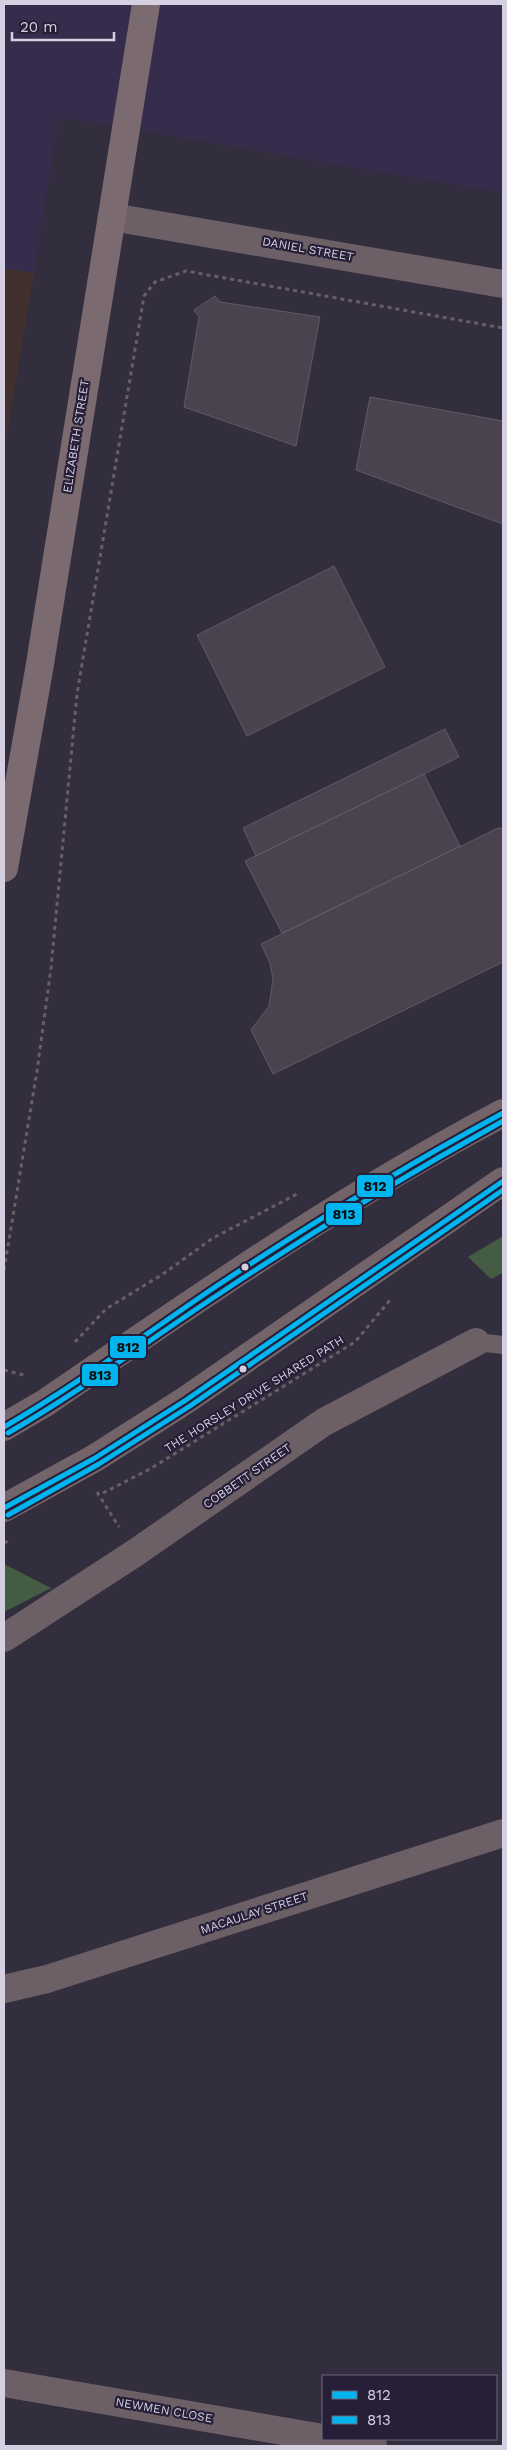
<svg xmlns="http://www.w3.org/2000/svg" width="507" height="2450" font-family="'Work Sans',sans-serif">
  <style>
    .commercial { fill: #42302e }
    .built { fill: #362c4b }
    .forest { fill: #435c43 }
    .building { fill: #4a424f; stroke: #615965 }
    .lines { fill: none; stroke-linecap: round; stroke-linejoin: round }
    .path { stroke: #685f66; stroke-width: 3; stroke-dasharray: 4 4; stroke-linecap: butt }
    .lane { stroke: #6c6066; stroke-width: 18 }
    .street { stroke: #6c6066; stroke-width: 28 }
    .secondary { stroke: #726468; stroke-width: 28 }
    .primary { stroke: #7c6a71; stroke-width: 28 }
    .bus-1-casing { stroke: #271f38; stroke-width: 9 }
    .bus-2-casing { stroke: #271f38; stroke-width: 9 }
    .bus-1 { stroke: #00b5ef; stroke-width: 5 }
    .bus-2 { stroke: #00b5ef; stroke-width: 5 }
    .bus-dot { fill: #d5d0e1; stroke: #271f38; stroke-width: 2 }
    .labels { text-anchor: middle; stroke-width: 4.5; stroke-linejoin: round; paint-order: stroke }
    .street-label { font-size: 12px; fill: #d5d0e1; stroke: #271f38 }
    .line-badge { stroke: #271f38; stroke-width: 2 }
    .pale-badge-label { font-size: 14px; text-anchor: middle; font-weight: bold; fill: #111 }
  </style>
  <rect width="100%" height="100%" fill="#332e3d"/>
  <path class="commercial" d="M4,268L34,273L4,452Z"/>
  <path class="built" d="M4,4H503V193L59,117L34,273L4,268Z"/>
  <path class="forest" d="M503,1236V1273L491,1279L468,1257Z
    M4,1564L51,1588L4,1612Z"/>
  <path class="building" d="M215,296L220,302L320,317L296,446L184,407L199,317L194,310Z
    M370,397L503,421V524L356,470Z
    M334,566L385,667L247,736L197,635Z
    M445,729L459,757L256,856L243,828Z
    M424,774L460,846L282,933L245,861Z
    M498,828L503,829V962L273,1074L251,1030L269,1006L273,979L270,963L261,944Z"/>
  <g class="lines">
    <path class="path" d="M4,1270L37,1071L51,968L77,694L144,296L155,282L186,271L503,328
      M75,1342L106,1309L163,1274L213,1238L297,1194
      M4,1370L27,1376
      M97,1492L119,1527
      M103,1493L150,1469L355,1342L390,1300
      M4,1543L10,1540"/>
    <path class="lane" d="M476,1342L503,1345"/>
    <path class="street" d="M112,217L503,284
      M4,1638L135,1553L324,1422L476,1342
      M4,1989L47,1979L503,1833
      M4,2383L323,2438
      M329,2439L373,2446"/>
    <path class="secondary" d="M4,1427L45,1403C194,1301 343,1197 503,1113
      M4,1508L95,1458L186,1400L503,1181"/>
    <path class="primary" d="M4,868L39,670L146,4"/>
    <defs>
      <path id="bus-1" d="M4,1427C76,1385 143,1336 212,1289C307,1226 403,1167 503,1113
        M4,1508L95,1458L186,1400L503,1181"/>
      <path id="bus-2" d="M8,1433C81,1391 149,1340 219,1294C312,1232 406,1175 503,1121
        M8,1515L99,1464L190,1406L503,1190"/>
    </defs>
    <use href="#bus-1" class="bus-1-casing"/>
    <use href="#bus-2" class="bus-2-casing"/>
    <use href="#bus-1" class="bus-1"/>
    <use href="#bus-2" class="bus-2"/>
  </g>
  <g class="bus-dot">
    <circle cx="245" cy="1267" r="4.5"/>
    <circle cx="243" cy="1369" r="4.5"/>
  </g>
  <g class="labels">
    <g class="street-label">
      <text transform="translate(308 249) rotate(10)" y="4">DANIEL STREET</text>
      <text transform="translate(76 436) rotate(-81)" y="4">ELIZABETH STREET</text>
      <text transform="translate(254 1394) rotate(-32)" y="4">THE HORSLEY DRIVE SHARED PATH</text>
      <text transform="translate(247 1476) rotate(-35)" y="4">COBBETT STREET</text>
      <text transform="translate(254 1913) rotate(-18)" y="4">MACAULAY STREET</text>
      <text transform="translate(164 2410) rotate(10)" y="4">NEWMEN CLOSE</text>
    </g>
  </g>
  <g class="line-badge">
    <rect x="356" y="1174" width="38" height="24" rx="5" fill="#00b5ef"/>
    <rect x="325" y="1202" width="38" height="24" rx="5" fill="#00b5ef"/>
    <rect x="109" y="1335" width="38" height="24" rx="5" fill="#00b5ef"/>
    <rect x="81" y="1363" width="38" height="24" rx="5" fill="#00b5ef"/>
  </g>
  <g class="pale-badge-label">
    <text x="375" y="1191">812</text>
    <text x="344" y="1219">813</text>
    <text x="128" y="1352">812</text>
    <text x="100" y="1380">813</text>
  </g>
  <rect width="507" height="2450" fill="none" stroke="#d5d0e1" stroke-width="10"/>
  <rect x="322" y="2375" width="175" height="65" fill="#271f38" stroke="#6d667c"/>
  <rect x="332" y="2391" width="25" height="8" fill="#00b5ef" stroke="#6d667c"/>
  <text x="367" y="2400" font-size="15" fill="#d5d0e1">812</text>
  <rect x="332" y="2416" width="25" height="8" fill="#00b5ef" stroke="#6d667c"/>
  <text x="367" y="2425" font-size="15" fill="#d5d0e1">813</text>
  <path d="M12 32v8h102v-8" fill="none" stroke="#d5d0e1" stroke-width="2.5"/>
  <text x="20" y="32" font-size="15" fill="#d5d0e1" stroke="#271f38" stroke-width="4" paint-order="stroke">20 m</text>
</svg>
